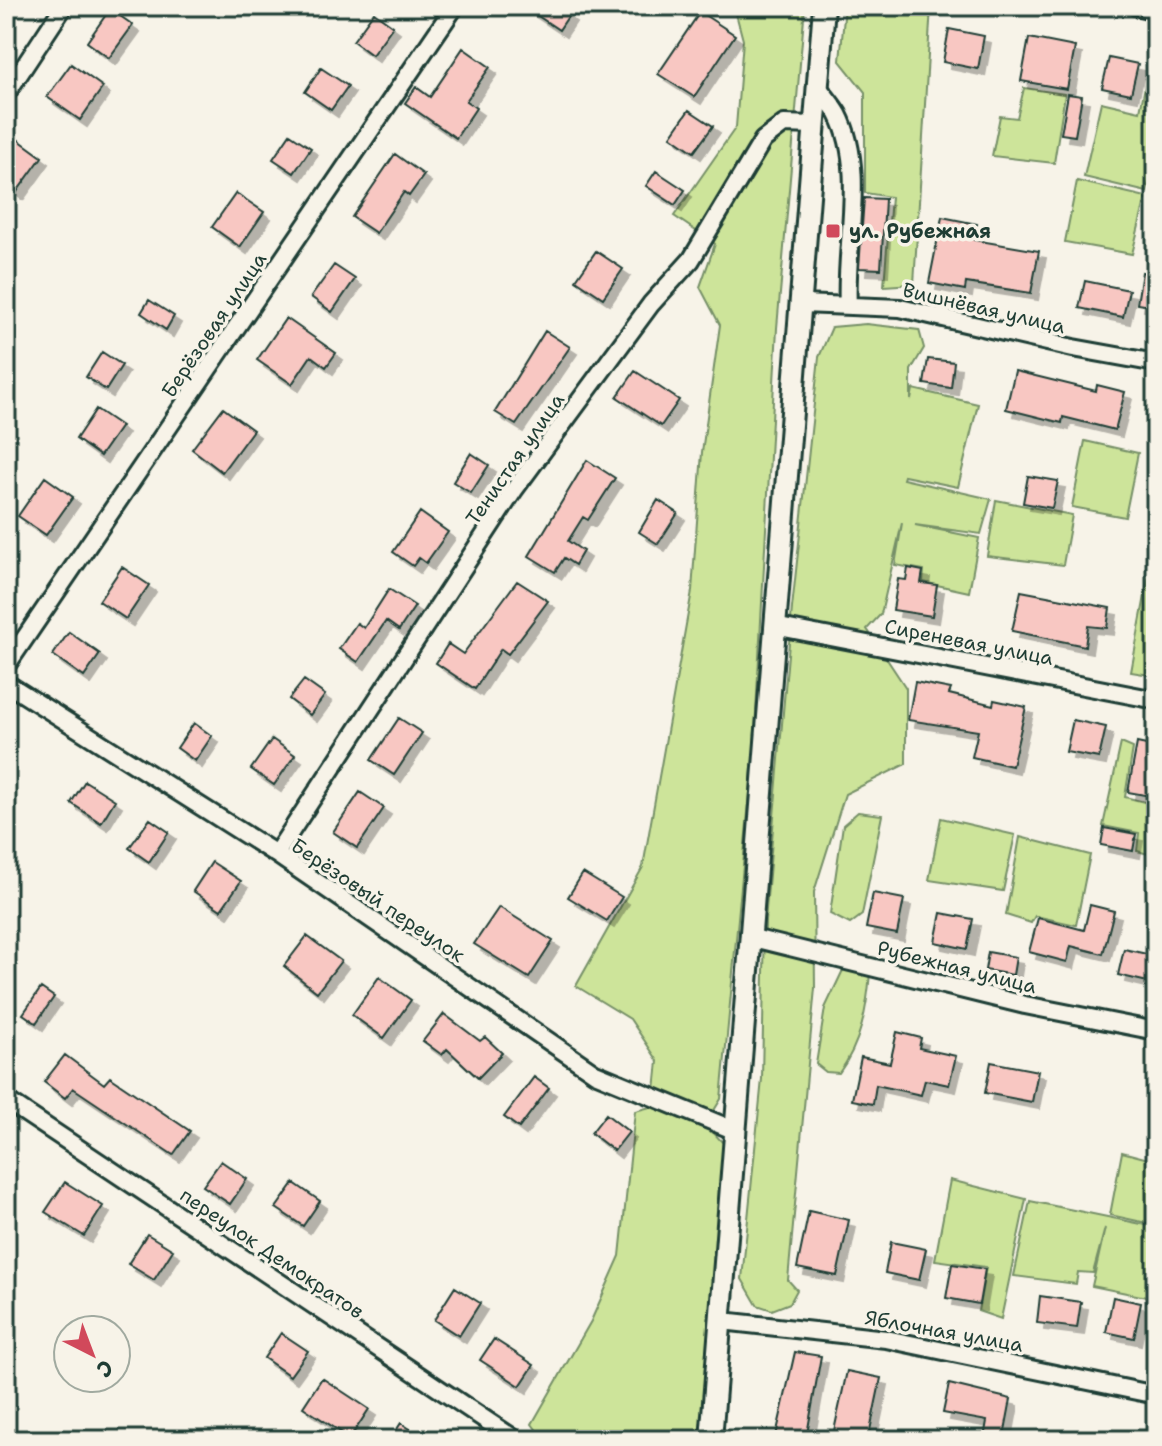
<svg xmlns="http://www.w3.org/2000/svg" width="1162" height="1446" font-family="'Shantell Sans',sans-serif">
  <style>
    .green { fill: #cde49a; stroke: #769067; stroke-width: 2 }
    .building { fill: #f8c7c2; stroke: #1f3d34; stroke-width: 2; filter: url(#shadow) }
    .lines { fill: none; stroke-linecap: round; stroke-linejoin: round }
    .minor-casing { stroke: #1f3d34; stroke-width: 22 }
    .tertiary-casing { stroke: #1f3d34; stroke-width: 26 }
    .minor { stroke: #f7f3e8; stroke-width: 16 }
    .tertiary { stroke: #f7f3e8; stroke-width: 20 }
    .poi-dot { fill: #d1495b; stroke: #f7f3e8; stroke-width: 3 }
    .labels { text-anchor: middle; stroke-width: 7; stroke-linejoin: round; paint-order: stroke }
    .poi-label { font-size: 20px; font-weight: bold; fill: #1f3d34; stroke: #f7f3e8; text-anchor: start }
    .street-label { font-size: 20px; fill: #1f3d34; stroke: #f7f3e8 }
  </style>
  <defs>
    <filter id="shadow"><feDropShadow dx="7" dy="7" stdDeviation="0" flood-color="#0004"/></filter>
  </defs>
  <rect width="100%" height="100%" fill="#f7f3e8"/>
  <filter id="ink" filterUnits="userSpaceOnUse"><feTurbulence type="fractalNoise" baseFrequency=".0125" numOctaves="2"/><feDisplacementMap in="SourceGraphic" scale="16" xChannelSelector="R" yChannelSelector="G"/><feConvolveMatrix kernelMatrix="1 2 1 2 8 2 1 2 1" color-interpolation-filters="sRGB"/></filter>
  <g filter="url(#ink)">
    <path class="green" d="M734,6H805L777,328L754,749L721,1099L713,1112L655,1090L658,1061L630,1019L576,986L643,867L692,591L702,452L720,325L700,287L715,244L674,216L736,127L743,40Z
      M845,6H931L914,284L884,286L891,197L865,193V92L840,61Z
      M1152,53L1156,54V146L1147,192L1084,177L1101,102L1140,111Z
      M1024,88L1065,94L1054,163L992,156L1000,116L1017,118Z
      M1077,181L1146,197L1132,254L1065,242Z
      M866,324L919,330L924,348L911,370V400L913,389L978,404L958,487L904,476L903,479L991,499L981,534L915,525L979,538L969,592L923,582L924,570L895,565L902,523L881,614L867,629L906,688V764L845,794L814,892L815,988L788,1280L797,1290L790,1303L772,1310L757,1305L742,1279L762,1079L765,921L792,608L819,357L832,327Z
      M1085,441L1138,453L1125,517L1072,507Z
      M996,500L1072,515L1063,565L987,556Z
      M1156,536V676L1131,672Z
      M1121,743L1133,748L1125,797L1156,805V856L1137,851L1139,833L1103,826Z
      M858,812L882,815L862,915L850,924L830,914L843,825Z
      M941,818L1015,835L1003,891L929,880Z
      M1020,837L1090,855L1076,925L1035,916L1031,923L1006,915Z
      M844,968L870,973C867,1009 861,1043 839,1073L826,1072L816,1064L825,1008Z
      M654,1106L711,1130L725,1145L701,1440H544L532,1424L591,1321L620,1256L635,1111Z
      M1122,1152L1156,1161V1225L1110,1215Z
      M950,1180L1026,1199L1001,1319L978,1311L986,1267L935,1260Z
      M1030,1201L1156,1227V1299L1092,1286L1105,1228L1093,1273L1078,1272L1076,1284L1014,1276Z"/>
    <path class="building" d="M523,6H555L569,15L559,30Z
      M110,9L133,25L109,58L87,42Z
      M374,12L393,26L372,55L353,41Z
      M700,12L735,35L694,97L658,74Z
      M949,29L984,36L978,69L943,62Z
      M1029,38L1075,47L1067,89L1021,81Z
      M463,48L490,67L466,101L476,108L456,138L405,103L416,87L430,97Z
      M1109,58L1138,64L1131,94L1102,88Z
      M71,64L103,87L80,120L47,97Z
      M321,68L348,86L331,110L305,92Z
      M1068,94L1082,96L1075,136L1061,134Z
      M689,110L713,126L694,152L671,136Z
      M290,134L311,148L294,173L273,159Z
      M16,138L42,157L16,193L6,186V151Z
      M395,154L424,175L409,196L404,192L376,233L352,217Z
      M656,171L685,190L675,205L646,186Z
      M236,193L264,212L240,247L212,227Z
      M864,198L885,199L881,269L859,268Z
      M942,217L977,224L974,240L1039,251L1031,293L966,283L965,290L929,283Z
      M596,251L623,269L603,298L576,280Z
      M334,265L355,279L332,312L311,297Z
      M1142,272L1156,274V307L1137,304Z
      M1085,281L1129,290L1123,317L1079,308Z
      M149,300L174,316L166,330L141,313Z
      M286,318L336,353L326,367L311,356L292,384L257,360Z
      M545,331L570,347L516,425L495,412Z
      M102,352L122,365L106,390L86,377Z
      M928,359L954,362L951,388L924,384Z
      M635,371L679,400L661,426L617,397Z
      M1015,371L1096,391L1097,385L1125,392L1115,430L1063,417L1062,423L1006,409Z
      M223,408L253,430L222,472L192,449Z
      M96,409L121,426L100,456L76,439Z
      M471,453L489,465L471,493L453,482Z
      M587,460L615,478L588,520L583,517L568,541L583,551L575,565L564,558L555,572L529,556Z
      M1028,476L1058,481L1052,508L1023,503Z
      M45,477L73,497L46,535L18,516Z
      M658,500L678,513L658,544L639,532Z
      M420,512L448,532L426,563L419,558L413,566L393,552Z
      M122,567L149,585L126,619L99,601Z
      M908,568L923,571L921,583L937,585L932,616L893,610L898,579L906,580Z
      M517,581L548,601L508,654L501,649L475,689L436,663L448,644L463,654Z
      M389,589L415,606L399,630L386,621L358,662L339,649L357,623L364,628Z
      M1021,591L1110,608L1107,628L1088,626L1085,646L1012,631Z
      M69,632L100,654L84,677L53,655Z
      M304,680L325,695L310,715L289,699Z
      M915,682L951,689L949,694L993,705L994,700L1026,707L1012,766L972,757L978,731L908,720Z
      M399,718L422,733L394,775L371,760Z
      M1073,720L1106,727L1099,758L1066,752Z
      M194,723L212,736L195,761L177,748Z
      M272,739L295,755L274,785L251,769Z
      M1137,743L1156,747V797L1128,792Z
      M85,781L115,800L101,823L71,803Z
      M360,792L384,808L357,848L333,832Z
      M150,819L169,832L149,862L129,848Z
      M1104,828L1136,834L1133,851L1101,845Z
      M212,862L241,881L221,910L193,891Z
      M583,873L622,897L607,921L568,897Z
      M873,893L904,899L897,934L866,928Z
      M1090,905L1114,911L1103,954L1071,946L1067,962L1029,952L1038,918L1084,930Z
      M499,907L553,941L529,978L474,944Z
      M941,913L973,919L967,949L935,942Z
      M307,936L341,961L317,992L284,966Z
      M1124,949L1156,956V984L1118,975Z
      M988,952L1016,957L1013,975L985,970Z
      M379,977L411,1000L384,1038L352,1015Z
      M41,988L54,997L36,1023L23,1014Z
      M444,1014L480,1041L485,1037L502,1053L478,1078L447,1049L442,1055L423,1041Z
      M897,1032L921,1038L919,1048L956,1056L949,1085L925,1080L921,1095L876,1085L873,1104L852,1100L861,1057L890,1063Z
      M65,1055L104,1084L110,1077L190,1131L173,1155L73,1088L65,1098L44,1082Z
      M991,1062L1038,1071L1032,1102L985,1093Z
      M534,1077L549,1088L519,1128L504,1117Z
      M606,1114L629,1132L614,1151L591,1133Z
      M221,1161L247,1179L230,1204L203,1186Z
      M65,1182L103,1206L84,1236L45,1212Z
      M294,1183L320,1201L303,1226L276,1208Z
      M809,1211L849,1220L837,1276L797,1268Z
      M147,1234L173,1250L154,1280L128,1264Z
      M891,1242L926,1249L919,1280L885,1273Z
      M952,1264L985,1269L979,1304L946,1298Z
      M455,1287L480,1303L459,1336L434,1320Z
      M1040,1296L1081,1302L1077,1328L1037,1323Z
      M1113,1297L1141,1303L1134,1338L1106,1332Z
      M281,1333L308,1351L290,1376L264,1358Z
      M494,1339L534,1365L520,1386L480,1360Z
      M795,1352L821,1356L806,1440H775Z
      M847,1371L881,1378L868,1440H832Z
      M322,1378L369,1409L350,1438L303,1407Z
      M949,1384L1011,1399L1004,1436L984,1438L987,1421L943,1413Z
      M401,1423L427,1440H390Z"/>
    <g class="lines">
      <defs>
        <path id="minor" d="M1136,6L1156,11
          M816,84C823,94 832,104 838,114C867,170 844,246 848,306
          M6,94L64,6
          M802,304L900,308L1073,348L1156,363
          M774,626L1156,700
          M6,666L455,6
          M6,683L276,854L595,1073L736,1131
          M276,854L514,490L651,304L691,260L763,140L784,124L813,125
          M749,937L1025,1005L1156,1031
          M6,1100L516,1440
          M722,1321L886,1339L1156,1395"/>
        <path id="tertiary" d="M711,1440L824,6"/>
      </defs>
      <use href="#minor" class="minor-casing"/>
      <use href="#tertiary" class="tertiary-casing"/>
      <use href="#minor" class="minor"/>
      <use href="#tertiary" class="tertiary"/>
    </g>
  </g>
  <rect class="poi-dot" x="825" y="223" width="16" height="16" rx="4"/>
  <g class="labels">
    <g class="poi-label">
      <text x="849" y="238">ул. Рубежная</text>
    </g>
    <g class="street-label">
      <text transform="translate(984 308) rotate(13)" y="7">Вишнёвая улица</text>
      <text transform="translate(214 325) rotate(-56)" y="7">Берёзовая улица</text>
      <text transform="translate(515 459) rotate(-55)" y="7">Тенистая улица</text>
      <text transform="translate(969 642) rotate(11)" y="7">Сиреневая улица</text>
      <text transform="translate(378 900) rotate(34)" y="7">Берёзовый переулок</text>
      <text transform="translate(957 967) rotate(14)" y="7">Рубежная улица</text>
      <text transform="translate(272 1253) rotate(34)" y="7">переулок Демократов</text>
      <text transform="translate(944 1331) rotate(10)" y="7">Яблочная улица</text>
    </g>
  </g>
  <rect width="1162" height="1446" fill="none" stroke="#f7f3e8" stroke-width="32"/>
  <rect x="16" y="16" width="1130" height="1414" fill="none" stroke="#1f3d34" stroke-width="3" filter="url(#ink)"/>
  <g transform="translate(92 1354) rotate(138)"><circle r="38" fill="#f7f3e8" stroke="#a1aaa0" stroke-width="2"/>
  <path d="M0-6L14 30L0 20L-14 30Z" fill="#d1495b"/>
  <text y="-12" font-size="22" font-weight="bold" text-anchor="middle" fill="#1f3d34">С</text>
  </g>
</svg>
